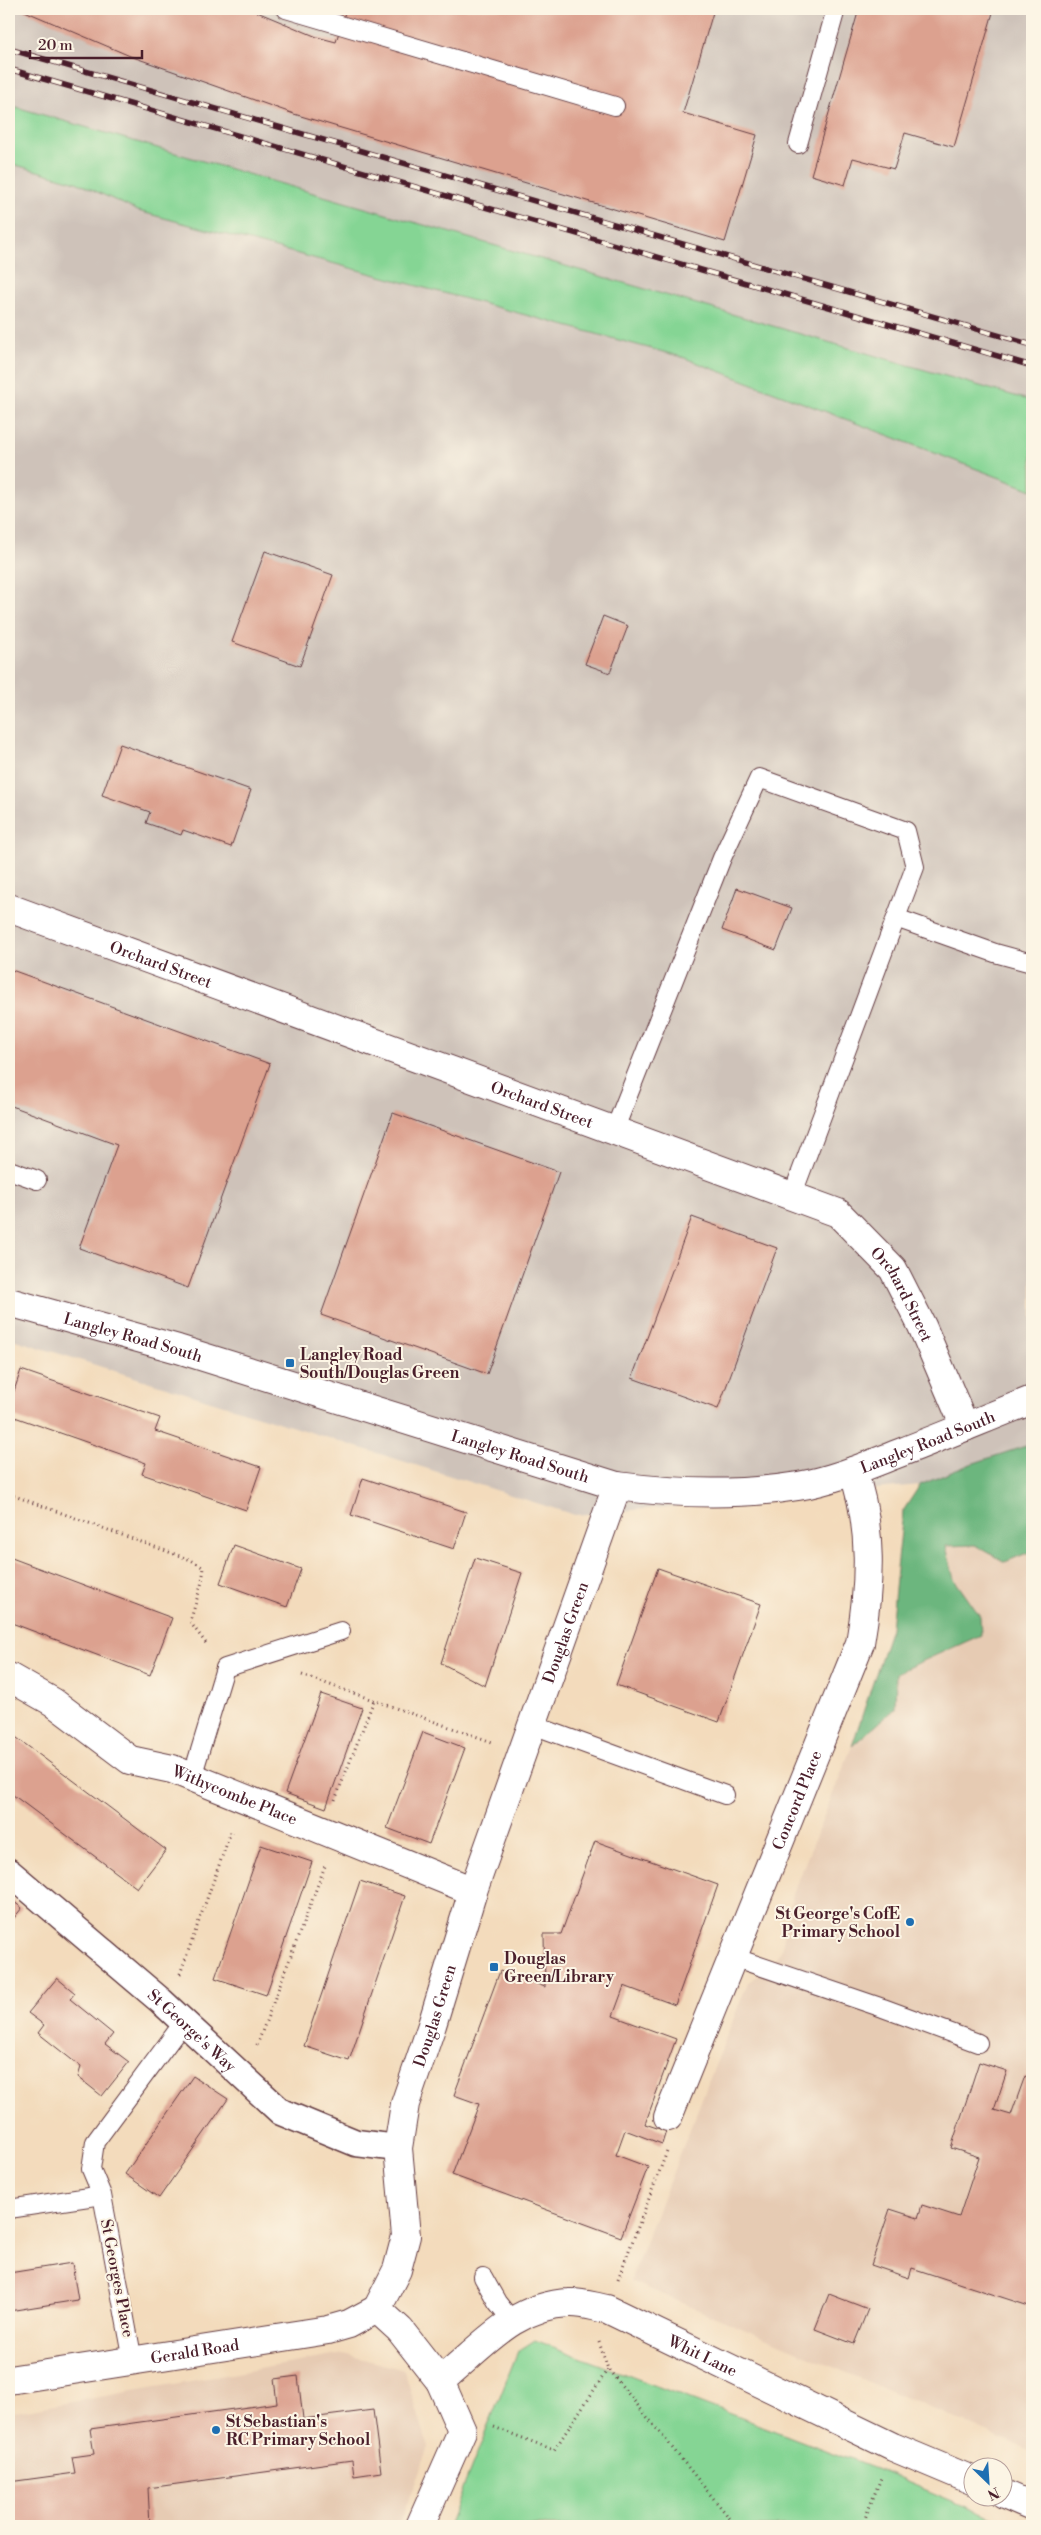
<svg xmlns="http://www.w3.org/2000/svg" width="1041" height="2535" font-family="'Libre Bodoni',serif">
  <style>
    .built { fill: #e6cbb3 }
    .industrial { fill: #cec2b9 }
    .green { fill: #85d594; stroke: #687a60 }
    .forest { fill: #6cb67e; stroke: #5b6a54 }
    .building { fill: #dca18f }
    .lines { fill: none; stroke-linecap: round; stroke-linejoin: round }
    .service-casing { stroke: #633b41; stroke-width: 20 }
    .pedestrian-casing { stroke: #633b41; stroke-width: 29 }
    .minor-casing { stroke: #633b41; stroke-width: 30 }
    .path { stroke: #633b41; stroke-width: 3; stroke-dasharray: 1 4; stroke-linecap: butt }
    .service { stroke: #fff; stroke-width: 18 }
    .pedestrian { stroke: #fff; stroke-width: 26 }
    .minor { stroke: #fff; stroke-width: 28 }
    .rail-casing { stroke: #4a1f2b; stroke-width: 5.5 }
    .rail { stroke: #fcf5e5; stroke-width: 4; stroke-dasharray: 11; stroke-linecap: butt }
    .poi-dot { fill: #1f6fb2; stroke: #fcf5e5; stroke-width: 2 }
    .labels { text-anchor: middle; stroke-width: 4; stroke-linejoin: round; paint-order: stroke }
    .street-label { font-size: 16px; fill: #4a1f2b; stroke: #fcf5e5 }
    .poi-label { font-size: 16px; font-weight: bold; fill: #4a1f2b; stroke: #fcf5e5; text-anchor: start }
  </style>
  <rect width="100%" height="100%" fill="#fcf5e5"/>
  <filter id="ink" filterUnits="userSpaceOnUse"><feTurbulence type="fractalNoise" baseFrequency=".02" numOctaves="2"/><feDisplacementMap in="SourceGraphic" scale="10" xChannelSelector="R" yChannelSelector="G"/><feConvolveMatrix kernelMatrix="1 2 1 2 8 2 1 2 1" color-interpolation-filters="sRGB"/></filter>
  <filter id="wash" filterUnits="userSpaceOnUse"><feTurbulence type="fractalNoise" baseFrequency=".0096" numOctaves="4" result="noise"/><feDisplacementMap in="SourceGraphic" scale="20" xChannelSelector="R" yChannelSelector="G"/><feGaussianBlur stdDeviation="1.12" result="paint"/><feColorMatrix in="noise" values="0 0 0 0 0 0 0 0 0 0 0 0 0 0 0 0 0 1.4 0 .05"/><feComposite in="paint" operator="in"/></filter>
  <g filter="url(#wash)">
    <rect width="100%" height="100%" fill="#f3dbbc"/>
    <path class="built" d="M1032,1444V2451L630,2281L748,1982L763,1973L781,1951L793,1893L852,1746L891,1628L903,1511L920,1485L971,1464Z
      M344,2354L404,2370L429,2448L398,2526H9V2413Z"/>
    <path class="industrial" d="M9,9H1032V1444L971,1464L920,1485L575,1515L9,1338Z"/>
    <path class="green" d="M9,105L1032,401V490L682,357L138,211L76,182L9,163Z
      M535,2340L883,2472L1012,2526H448L518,2351Z"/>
    <path class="forest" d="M1032,1444V1551L1005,1562L975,1545L946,1546L954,1579L980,1616L981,1635L896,1673L895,1708L852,1746L891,1628L903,1511L920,1485L971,1464Z"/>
    <g id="blocks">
      <path class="building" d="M20,9H250L317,37L336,42L346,9H714L683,113L757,135L725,242L294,114L130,56Z
        M859,9H994L954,147L905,133L894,169L853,158L845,185L811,175Z
        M265,551L333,575L300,666L232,642Z
        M603,616L628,626L610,673L585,664Z
        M120,744L251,790L231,847L183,830L181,835L146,823L150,812L102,795Z
        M737,888L792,908L776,950L722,930Z
        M9,969L270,1064L188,1288L79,1248L117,1145L9,1105Z
        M393,1113L559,1172L487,1374L321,1315Z
        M692,1217L777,1248L718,1409L632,1378Z
        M21,1370L160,1418L155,1431L261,1467L246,1510L142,1474L146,1463L9,1415V1406Z
        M363,1478L466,1512L454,1549L351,1515Z
        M234,1545L301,1569L287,1607L220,1583Z
        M9,1557L172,1618L150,1675L9,1622Z
        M475,1558L522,1573L485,1686L441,1663Z
        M658,1568L761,1604L719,1722L616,1685Z
        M321,1694L362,1708L326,1808L285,1793Z
        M9,1732L166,1850L137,1888L9,1792Z
        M423,1732L465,1748L429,1844L387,1828Z
        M595,1841L718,1885L675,2005L624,1986L613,2016L676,2039L645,2124L666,2131L662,2144L625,2130L616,2155L648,2167L621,2237L452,2175L479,2104L454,2095L500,1971L545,1987L544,1934H561Z
        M261,1845L312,1862L266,1995L215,1978Z
        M360,1881L405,1896L349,2061L304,2046Z
        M9,1898L22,1908L9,1924Z
        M57,1978L75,1993L70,1999L113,2034L105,2044L129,2062L102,2096L78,2077L81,2067L38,2033L44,2025L28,2013Z
        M979,2062L1007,2071L994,2110L1011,2115L1025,2076L1032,2079V2307L912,2268L909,2278L871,2265L890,2209L918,2218L922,2205L959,2217L979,2157L951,2148Z
        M193,2076L228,2099L159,2198L125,2174Z
        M72,2263L78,2300L9,2311V2273Z
        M829,2294L868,2309L854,2344L815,2329Z
        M298,2376L303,2419L373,2410L381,2472L354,2476L352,2460L148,2488L150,2526H9V2482L75,2473L72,2457L94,2454L90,2429L277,2403L274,2379Z"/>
    </g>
  </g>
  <g filter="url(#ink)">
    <use href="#blocks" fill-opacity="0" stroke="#633b41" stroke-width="1"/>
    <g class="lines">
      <defs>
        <path id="service" d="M286,9L615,106
          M798,144L836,9
          M896,918L995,953L1032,963
          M614,1131L722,858L759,778L906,831L915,867L792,1196
          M9,1170L37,1180
          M533,1725L725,1795
          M192,1777L225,1668L341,1631
          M733,1957L883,2008L978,2043
          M9,2209L102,2195
          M483,2277L497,2302L512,2321
          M133,2361L102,2195L91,2169L95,2142L183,2023"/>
        <g id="pedestrian">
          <path id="s1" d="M9,1872L161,2001L281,2112L356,2143L398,2148"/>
        </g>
        <g id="minor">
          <path id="s2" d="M9,908L838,1213L893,1269L922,1326L965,1427"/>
          <path id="s3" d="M9,1302L178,1349L617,1486C678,1494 737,1496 798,1486C834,1480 868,1465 902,1452C946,1435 989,1417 1032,1400"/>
          <path id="s4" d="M9,1677L53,1702L130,1760L172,1769L473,1891"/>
          <path id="s5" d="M668,2117L860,1643C870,1585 873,1528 853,1471"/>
          <path id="s6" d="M377,2309L397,2270L406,2236L398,2148L405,2104L432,2025L473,1891L617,1486"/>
          <path d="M377,2309L400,2330L440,2381L462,2431L420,2526"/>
          <path id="s7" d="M9,2380L328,2330L349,2324L377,2309"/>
          <path id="s8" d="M440,2381C480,2349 514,2305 569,2303C581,2302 595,2307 607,2309L893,2447L974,2481"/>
          <path d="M1004,2494L1032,2506"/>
        </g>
      </defs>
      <use href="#service" class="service-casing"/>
      <use href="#pedestrian" class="pedestrian-casing"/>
      <use href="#minor" class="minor-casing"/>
      <path class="path" d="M9,1494L191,1560L204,1568L202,1582L190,1622L208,1646
        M302,1675L492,1742
        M335,1800L374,1700
        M180,1974L232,1829
        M257,2045L325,1866
        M618,2279L668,2149
        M599,2342L608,2369L736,2526
        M494,2427L554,2450L608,2369
        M862,2526L881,2478"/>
      <use href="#service" class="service"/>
      <use href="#pedestrian" class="pedestrian"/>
      <use href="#minor" class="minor"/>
      <defs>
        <path id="rail" d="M9,49L1032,345
          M9,69L1032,366"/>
      </defs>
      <use href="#rail" class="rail-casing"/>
      <use href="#rail" class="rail"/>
    </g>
  </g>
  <g class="poi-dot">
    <rect x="285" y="1358" width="10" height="10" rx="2.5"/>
    <circle cx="910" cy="1922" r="5"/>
    <rect x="489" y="1962" width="10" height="10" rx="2.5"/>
    <circle cx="216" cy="2430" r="5"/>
  </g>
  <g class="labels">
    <g class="street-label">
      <text dy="6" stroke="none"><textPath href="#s2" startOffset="162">Orchard Street</textPath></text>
      <text dy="6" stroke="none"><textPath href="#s2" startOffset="568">Orchard Street</textPath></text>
      <text dy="6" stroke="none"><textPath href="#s2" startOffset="988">Orchard Street</textPath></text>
      <text dy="6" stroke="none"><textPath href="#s3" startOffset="129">Langley Road South</textPath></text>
      <text dy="6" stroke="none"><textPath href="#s3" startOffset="954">Langley Road South</textPath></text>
      <text dy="6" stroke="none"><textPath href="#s3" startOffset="534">Langley Road South</textPath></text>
      <text dy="6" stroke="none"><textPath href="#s6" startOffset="710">Douglas Green</textPath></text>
      <text dy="6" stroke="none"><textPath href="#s4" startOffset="258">Withycombe Place</textPath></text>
      <text dy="6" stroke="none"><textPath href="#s5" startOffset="342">Concord Place</textPath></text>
      <text dy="6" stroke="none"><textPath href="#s6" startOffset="305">Douglas Green</textPath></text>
      <text dy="6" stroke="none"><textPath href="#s1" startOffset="242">St George's Way</textPath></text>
      <text transform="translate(118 2278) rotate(79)" y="6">St Georges Place</text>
      <text dy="6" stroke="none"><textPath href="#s7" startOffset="188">Gerald Road</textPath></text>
      <text dy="6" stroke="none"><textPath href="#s8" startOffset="299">Whit Lane</textPath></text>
    </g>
    <g class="poi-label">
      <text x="300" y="1360">Langley Road<tspan x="300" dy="18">South/Douglas Green</tspan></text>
      <text x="900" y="1919" text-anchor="end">St George's CofE<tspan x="900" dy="18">Primary School</tspan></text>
      <text x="504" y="1964">Douglas<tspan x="504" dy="18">Green/Library</tspan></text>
      <text x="226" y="2427">St Sebastian's<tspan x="226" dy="18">RC Primary School</tspan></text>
    </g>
  </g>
  <rect width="1041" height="2535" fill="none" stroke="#fcf5e5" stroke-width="30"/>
  <g transform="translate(988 2482) rotate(155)"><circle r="24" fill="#fcf5e5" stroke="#b59f9b"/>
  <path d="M0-4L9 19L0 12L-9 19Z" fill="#1f6fb2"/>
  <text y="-8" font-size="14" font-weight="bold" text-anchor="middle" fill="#4a1f2b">N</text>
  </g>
  <path d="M30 50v8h112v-8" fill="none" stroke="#4a1f2b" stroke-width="2.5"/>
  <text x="38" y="50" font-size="15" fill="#4a1f2b" stroke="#fcf5e5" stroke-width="4" paint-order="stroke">20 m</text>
</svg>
